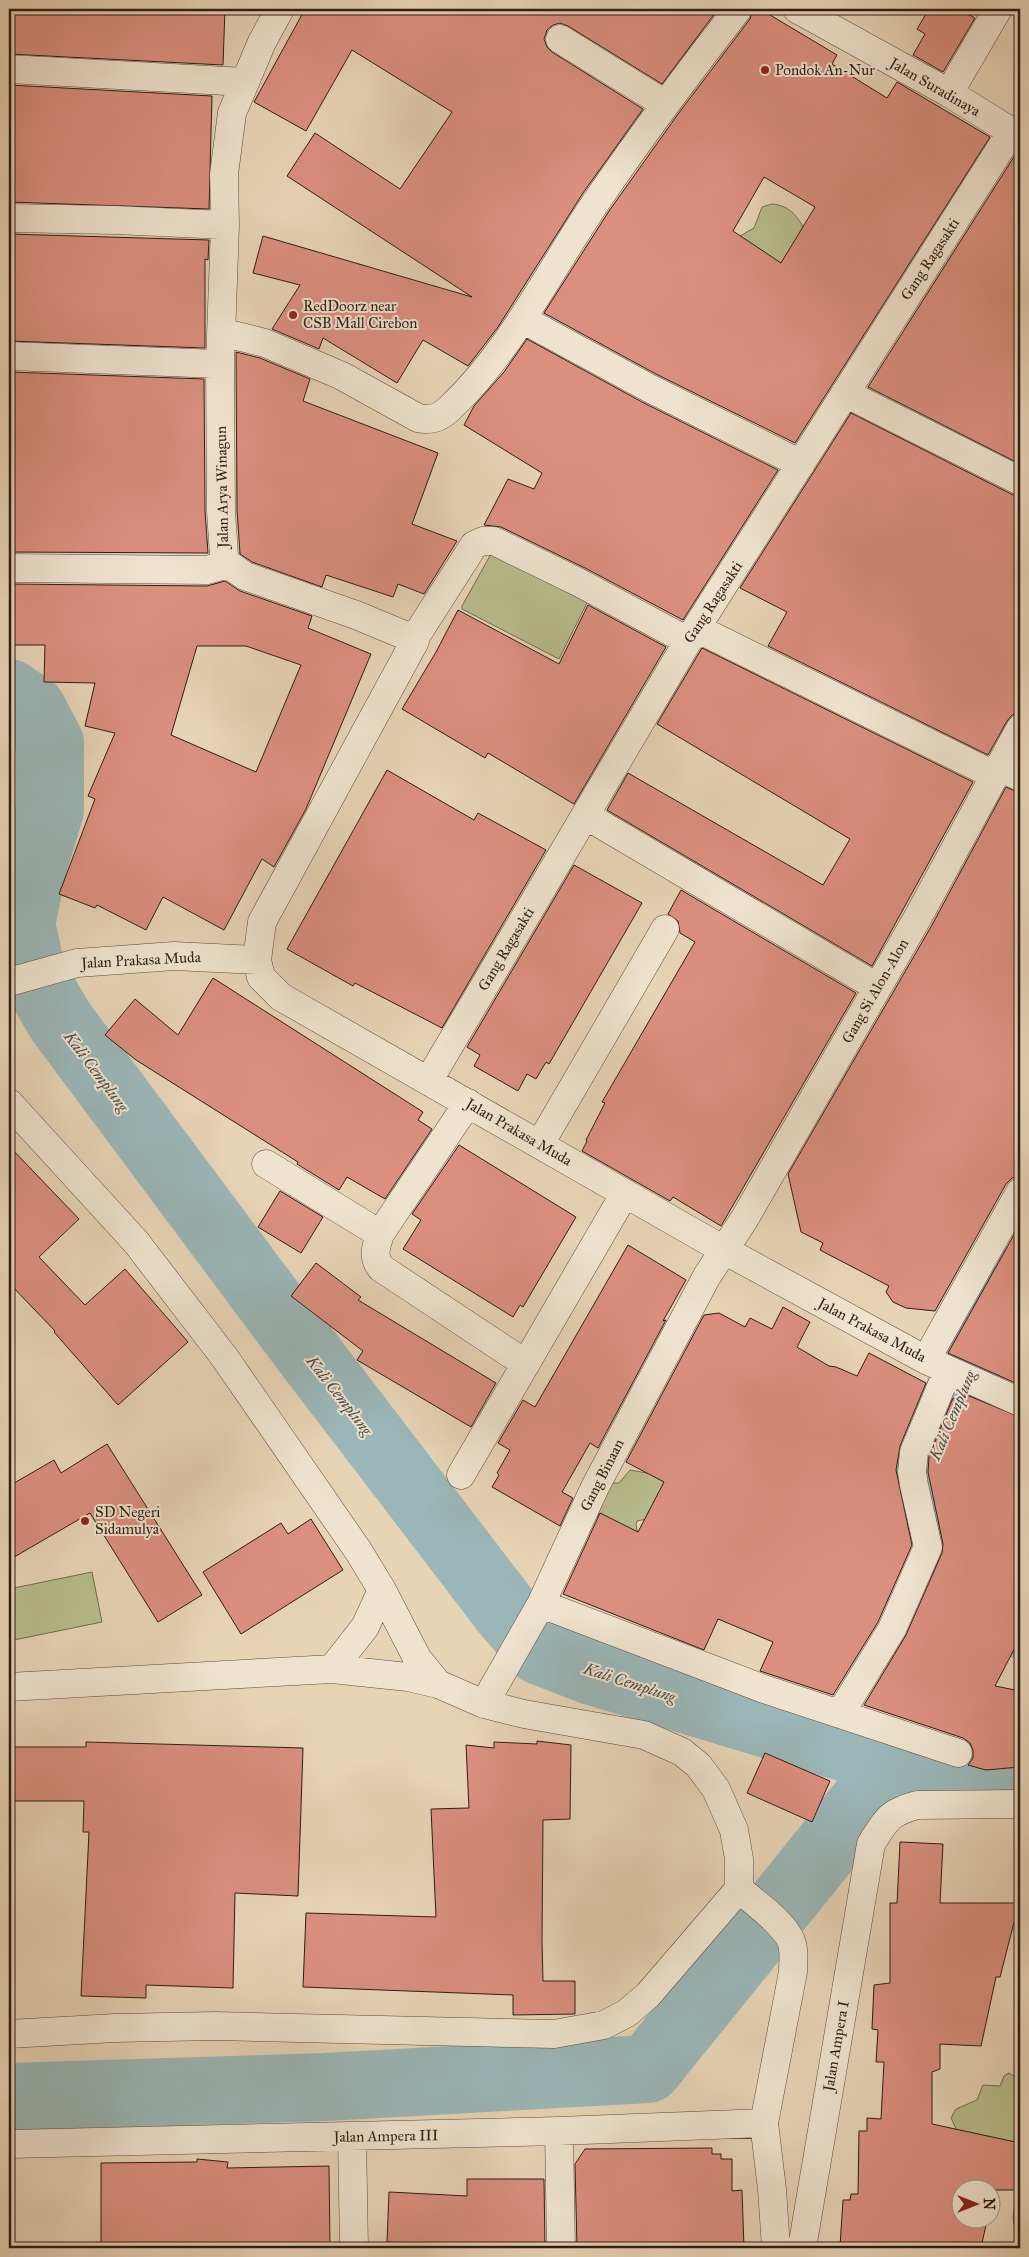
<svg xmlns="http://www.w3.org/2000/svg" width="1029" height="2257" font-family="'IM FELL Great Primer',serif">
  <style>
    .green { fill: #b7bc8c; stroke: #726c50 }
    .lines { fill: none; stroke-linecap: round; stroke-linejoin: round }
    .river { stroke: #9ab6b7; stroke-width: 68 }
    .building { fill: #db8f7f; stroke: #2e1c14; fill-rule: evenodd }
    .street-casing { stroke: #5c4a3c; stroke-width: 29 }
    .street { stroke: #efe3cf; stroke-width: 28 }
    .poi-dot { fill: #8f2418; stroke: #efe3cf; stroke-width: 2 }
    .labels { text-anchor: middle; stroke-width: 4; stroke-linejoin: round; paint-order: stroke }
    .poi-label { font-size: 15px; fill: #2e1c14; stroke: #efe3cf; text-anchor: start }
    .street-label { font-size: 15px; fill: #2e1c14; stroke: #efe3cf }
    .water-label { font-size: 16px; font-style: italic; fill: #4e4a45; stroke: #efe3cf }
  </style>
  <rect width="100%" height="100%" fill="#e7d4b5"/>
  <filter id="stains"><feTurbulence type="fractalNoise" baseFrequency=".004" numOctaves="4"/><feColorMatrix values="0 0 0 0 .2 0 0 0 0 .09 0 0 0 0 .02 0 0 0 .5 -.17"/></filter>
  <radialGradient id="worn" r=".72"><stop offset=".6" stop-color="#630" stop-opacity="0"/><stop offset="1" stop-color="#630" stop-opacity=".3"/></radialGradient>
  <path class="green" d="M772,204C792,206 798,218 808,235L803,258L775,264L740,236L754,228L762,207Z
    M492,552L590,597L559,659L462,609V606Z
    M679,1459L647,1519L637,1521L636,1524L639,1541L598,1519V1508L610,1483H619L630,1470L647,1473Z
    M92,1572L102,1622L9,1641V1589Z
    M1009,2073L1014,2076L1020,2088V2233C1006,2221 1018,2204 1016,2190L958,2133L951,2118L956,2109L977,2100L983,2085L1000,2086L1004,2076Z"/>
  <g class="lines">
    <path class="river" d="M9,693L32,709L50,743V810L34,862L21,924L32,973L61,1022L308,1353L507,1613L540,1651L592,1671L939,1776L1020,1777
      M1020,1278L960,1390L930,1467L942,1520L966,1570L1020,1625
      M9,2097L325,2087L648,2069L895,1763"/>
  </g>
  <path class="building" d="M9,9H225L223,65L9,54Z
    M305,9H718L662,84L568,26L560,23L553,25L547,30L544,39L547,47L552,52L643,109L583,193L498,327L468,366L423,340L397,383L323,338L319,349L272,329L300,285L253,273L263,236L472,297L287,176L315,133L400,189L452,112L352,50L306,131L254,102Z
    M753,9H760L837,55L832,64L887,98L897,82L990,137L795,443L656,374L544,313L609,211L678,114L750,19ZM764,177L815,207L781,263L733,231Z
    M929,9H959L975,18L943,72L913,55L925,34L917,29Z
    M9,85L212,96L209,209L9,202Z
    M1017,152L1020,155V464L868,387Z
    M9,234L209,240L208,260L205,259V348L9,341Z
    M527,339L642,402L778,470L683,620L587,569L501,527L484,525L508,479L534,489L542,473L464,425L474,406L504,372Z
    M236,352L260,358L310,379L303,401L438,453L412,524L457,541L424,594L398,584L393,597L326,575L322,587L252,562L240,554L237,510Z
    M9,372L204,379L205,511L208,553L9,552Z
    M851,413L1013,495L1020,497V713L1012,715L1007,721L988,755L768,646L787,612L740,588Z
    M225,581L240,591L312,616L308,628L371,654L306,809L274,867L262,859L224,930L163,897L146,930L97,905L95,908L59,894L95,799L88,796L115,733L85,726L95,683L44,682L45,645H9V584L207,586ZM197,646H246L301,665L256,772L171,735Z
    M588,605L666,647L574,804L488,753L485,758L402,709L436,652L458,610L559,664Z
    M702,648L973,782L872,966L607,810L628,773L823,885L850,839L657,724Z
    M387,770L474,820L478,813L546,850L442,1028L355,983L353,986L287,949Z
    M1006,787L1020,793V1176L1012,1178L1006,1184L935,1311L906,1308L893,1302L886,1292L889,1286L820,1250L823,1243L801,1232L788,1174L932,925Z
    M574,865L642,903L549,1064L546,1062L536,1079L527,1074L518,1091L474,1066L480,1055L467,1047Z
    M681,890L856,993L721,1226L673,1197L670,1201L582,1151L587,1141L586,1140L605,1103L602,1102L695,942L680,933L678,921L668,914Z
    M213,978L423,1112L418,1120L432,1129L385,1199L347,1177L339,1190L297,1164L298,1162L136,1060L105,1035L135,999L178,1035Z
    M459,1145L576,1217L523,1307L520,1305L513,1317L403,1249L421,1220L412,1214Z
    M9,1146L79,1219L39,1257L85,1305L125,1269L188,1342L118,1405L54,1332L55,1331L10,1284L9,1285Z
    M280,1191L323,1217L301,1253L258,1227Z
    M1020,1224V1385L948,1353Z
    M628,1245L686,1280L663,1321L666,1320L598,1448L590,1443L562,1492L573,1498L560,1526L492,1487L499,1475L497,1473L510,1450L498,1443L523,1400L535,1407Z
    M316,1263L361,1297L358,1300L496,1383L471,1427L357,1360L363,1351L291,1296Z
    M783,1307L810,1322L797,1347L829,1366L836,1367L857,1376L869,1353L926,1383L900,1446L896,1470L912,1545L878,1622L833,1695L760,1671L773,1642L718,1619L704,1650L563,1594L600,1513L638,1532L664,1482L626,1462L704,1315L719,1313L745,1327L750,1318L772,1329Z
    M957,1391L1020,1417V1638L995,1686L1020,1691V1767L986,1770L968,1765L973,1758V1750L970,1743L963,1738L864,1705L906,1635L942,1553L943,1544L928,1472L929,1456L953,1398L968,1406Z
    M107,1444L202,1595L158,1622L90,1513L9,1560V1486L54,1460L61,1473Z
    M311,1519L343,1570L241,1634L203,1572L281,1523L288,1534Z
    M537,1741L571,1745L570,1819L543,1820L542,1941L543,1981H575V2014L513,2015V1995L303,1987L306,1913L436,1917L431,1809L469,1808L466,1745L494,1748V1742L537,1744Z
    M86,1742L303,1748L298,1896L235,1893L233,1988L146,1985V1998L81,1996L89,1832H83L84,1801H9V1747H86Z
    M765,1753L830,1781L812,1822L747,1793Z
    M900,1842L943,1844L940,1903H1019L1000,1977H996L981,2046L940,2044V2069L932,2072V2124L1020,2143V2190H993L992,2198V2190H962V2220H987L981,2248H842L843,2246H840L843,2200H850L851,2194H858L859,2131H867V2118L881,2119L884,2062H876L878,2030L872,2029L874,1985L890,1983V1903H897Z
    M712,2148V2154H721V2159H732V2191L742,2190L744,2248H577L575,2164L585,2149Z
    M197,2159L228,2162L227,2168L329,2166L330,2248H101V2163L197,2162Z
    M467,2179H544L545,2248H467V2246L387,2242L389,2192L467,2196Z"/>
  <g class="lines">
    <defs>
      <path id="street" d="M280,9L262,42L232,113L224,174L225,225L220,364L221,511L224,556L228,564L245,576L356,615L414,639
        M797,9L949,93L1020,137
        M560,39L665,104
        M9,69L245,82
        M949,93L998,9
        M9,218L115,220L225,225
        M522,319L649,388L801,464
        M221,332L265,343L342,376L418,418C431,421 439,418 449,409C511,351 549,271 596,202C641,136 689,72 738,9
        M9,356L220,364
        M845,393L1020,481
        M9,568L207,570L228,564
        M696,628L994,775
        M999,766L1020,777
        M585,815L877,987
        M257,960L262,922L415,641L414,639L474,545L483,541H494L580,583L688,641
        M9,982L77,963L174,956L257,960L261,977L281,997L724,1250L926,1360L1020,1402
        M429,1080L688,641L1011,132
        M9,1103L136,1242L225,1358L359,1552L382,1590L417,1658L438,1684
        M468,1103L380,1234C376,1247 372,1257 381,1268L526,1364
        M540,1144L665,929
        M266,1164L380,1234
        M926,1360L1020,1192
        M461,1475L625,1193
        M541,1604L764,1689L958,1753
        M332,1669L365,1627L382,1590
        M9,1687L332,1669L408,1677L438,1684L484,1704L524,1714L644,1735L682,1752L698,1765L716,1789L734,1830L739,1859V1889L648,1995L627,2013L604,2025L554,2034L215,2026L115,2028L9,2034
        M484,1704L541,1604L595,1487L707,1276L745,1218L918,917L1020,729
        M840,1714L892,1629L928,1547L914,1485L912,1472L914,1452L948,1370
        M739,1889C754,1902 784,1923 791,1941C795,1950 793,1962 793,1972L764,2123L772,2189L776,2248
        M559,2131L561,2248
        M352,2137L354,2248
        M9,2144L559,2131L764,2123
        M802,2248L871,1844C886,1820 888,1813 917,1805L1020,1804"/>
    </defs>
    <use href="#street" class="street-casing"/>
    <use href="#street" class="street"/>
  </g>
  <g class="poi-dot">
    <circle cx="765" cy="70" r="5"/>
    <circle cx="293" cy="315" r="5"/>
    <circle cx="85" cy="1521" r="5"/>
  </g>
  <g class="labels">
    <g class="poi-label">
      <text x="775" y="75">Pondok An-Nur</text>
      <text x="303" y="311">RedDoorz near<tspan x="303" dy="17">CSB Mall Cirebon</tspan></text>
      <text x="95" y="1517">SD Negeri<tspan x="95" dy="17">Sidamulya</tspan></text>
    </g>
    <g class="street-label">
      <text transform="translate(935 87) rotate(30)" y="5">Jalan Suradinaya</text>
      <text transform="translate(930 259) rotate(-57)" y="5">Gang Ragasakti</text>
      <text transform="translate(222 487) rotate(-91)" y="5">Jalan Arya Winagun</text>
      <text transform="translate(713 602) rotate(-57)" y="5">Gang Ragasakti</text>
      <text transform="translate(506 949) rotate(-59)" y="5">Gang Ragasakti</text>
      <text transform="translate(141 960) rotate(-3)" y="5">Jalan Prakasa Muda</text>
      <text transform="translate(875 991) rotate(-60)" y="5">Gang Si Alon-Alon</text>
      <text transform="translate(519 1132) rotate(30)" y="5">Jalan Prakasa Muda</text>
      <text transform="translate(872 1330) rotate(28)" y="5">Jalan Prakasa Muda</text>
      <text transform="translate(602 1475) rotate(-63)" y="5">Gang Binaan</text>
      <text transform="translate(836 2046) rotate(-80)" y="5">Jalan Ampera I</text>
      <text transform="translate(386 2136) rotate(-1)" y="5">Jalan Ampera III</text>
    </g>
    <g class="water-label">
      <text transform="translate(97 1071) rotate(53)" y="6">Kali Cemplung</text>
      <text transform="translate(340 1395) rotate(52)" y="6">Kali Cemplung</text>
      <text transform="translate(952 1415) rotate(-67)" y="6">Kali Cemplung</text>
      <text transform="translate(630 1682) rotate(18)" y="6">Kali Cemplung</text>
    </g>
  </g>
  <rect width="1029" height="2257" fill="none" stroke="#e7d4b5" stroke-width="30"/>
  <rect x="10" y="10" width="1009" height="2237" fill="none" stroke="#2e1c14" stroke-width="2.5"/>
  <rect x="15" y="15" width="999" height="2227" fill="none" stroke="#2e1c14"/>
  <g transform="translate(976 2204) rotate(90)"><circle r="24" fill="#efe3cf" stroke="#a29384"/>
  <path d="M0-4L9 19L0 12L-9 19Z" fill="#8f2418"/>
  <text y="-8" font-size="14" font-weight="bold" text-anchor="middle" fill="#2e1c14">N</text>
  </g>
  <rect width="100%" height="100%" filter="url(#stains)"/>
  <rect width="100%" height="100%" fill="url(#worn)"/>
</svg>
